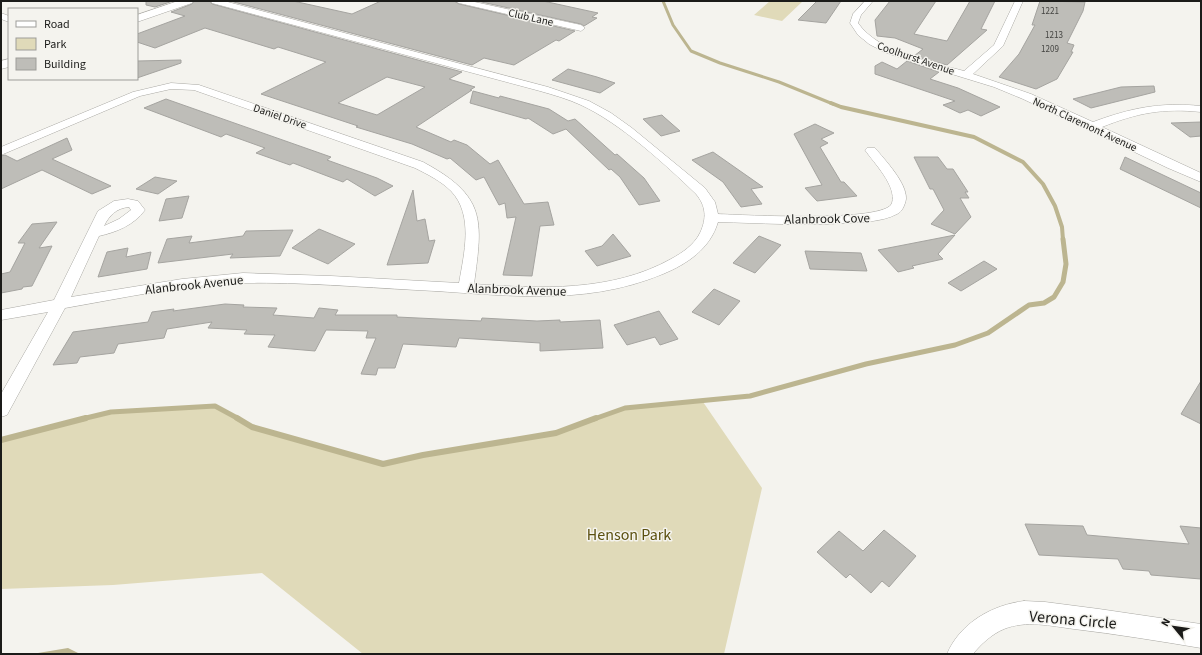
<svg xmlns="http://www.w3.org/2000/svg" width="1202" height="655" font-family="'Source Sans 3',sans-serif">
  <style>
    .green { fill: #e0dab9 }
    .water { fill: #bcb590 }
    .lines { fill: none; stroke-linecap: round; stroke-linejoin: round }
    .stream-far3 { stroke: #bcb590; stroke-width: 3 }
    .stream-far2 { stroke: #bcb590; stroke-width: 4 }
    .stream-far1 { stroke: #bcb590; stroke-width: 5 }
    .stream { stroke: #bcb590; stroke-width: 6 }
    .building { fill: #bebdb8; stroke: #a5a4a0; fill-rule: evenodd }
    .minor-casing { stroke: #aaa9a4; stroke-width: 1 }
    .tertiary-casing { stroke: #aaa9a4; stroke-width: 1 }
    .minor { fill: #fff; fill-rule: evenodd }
    .tertiary { fill: #fff; fill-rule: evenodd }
    .labels { text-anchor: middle; stroke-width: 3; stroke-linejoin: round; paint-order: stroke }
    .far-number-label { font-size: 9px; fill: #444441 }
    .far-street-label { font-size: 11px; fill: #1b1b19; stroke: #f4f3ee }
    .street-label { font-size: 13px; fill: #1b1b19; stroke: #f4f3ee }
    .near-park-label { font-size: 16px; fill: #5b500f; stroke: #f4f3ee }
    .near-street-label { font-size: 16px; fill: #1b1b19; stroke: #f4f3ee }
  </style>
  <rect width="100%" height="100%" fill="#f4f3ee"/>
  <path class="green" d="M770,1H803L782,21L754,15Z
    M701,399L762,488L724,654H363L262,573L113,585L1,589V440L111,412L215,406L252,427L383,464L423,455L556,433L625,408Z"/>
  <path class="water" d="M68,648L80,654H32Z"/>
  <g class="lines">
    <path class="stream-far3" d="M663,1L673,25L691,51L720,63L779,82L833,104"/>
    <path class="stream-far2" d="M831,103L841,107L974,137L1023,162L1043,184L1055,206L1062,227L1063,240"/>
    <path class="stream-far1" d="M82,419L111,412L215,406L239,419
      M594,419L625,408L750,396L866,364L955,345L988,333L1029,305L1044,303L1054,297L1063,282L1066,264L1063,239"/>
    <path class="stream" d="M237,418L252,427L383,464L423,455L556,433L596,418
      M1,440L86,418"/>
  </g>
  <path class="building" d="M146,1H173L155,7L146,5Z
    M194,1H210L212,4L462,72L449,79L475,87L470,90H472L416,127L451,142L454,140L467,145L490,164L498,160L524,204L548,202L554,225L540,226L532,276L503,275L516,217L507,218L505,203L499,205L484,177L476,180L450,158L447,159L412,144L356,127L358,126L261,94L326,62L278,47L274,49L205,28L155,48L137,42V34L185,16L171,12L192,4ZM387,77L425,87L377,115L338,103Z
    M230,1H293L352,14L381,1H454L459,4L575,31L559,41L556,40L514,65L484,58L472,65Z
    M477,1H543L598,13L592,17L597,18L584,26L581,24Z
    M817,1H841L826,23L798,20Z
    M890,1H936L914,34L947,41L970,1H995L981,29L987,30L947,65L914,56L923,49L895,38L877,36L875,20Z
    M1040,1L1085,2L1083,11L1067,43L1074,45L1071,52H1073L1057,79L1036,89L999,77L1019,54L1035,25H1032Z
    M181,60V63L137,78V61Z
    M907,61L939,72L930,79L958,88L1000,107L981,116L968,110L960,113L943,105L955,101L875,74V66L882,62L897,69Z
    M568,69L597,77L615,83L600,93L552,80Z
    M1154,86L1155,92L1091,108L1073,99L1121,87Z
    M473,91L499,98L500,96L549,109L568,121L575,119L615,155L617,154L644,178L660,201L639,205L620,177L611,169L609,170L566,129L553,134L528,118L526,119L470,103Z
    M166,99L331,157L327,160L377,178L393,186L375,196L347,179L343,182L293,163L290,165L256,153L265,148L226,134L221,137L144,108Z
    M662,115L664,117L680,131L661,136L643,119Z
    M1201,122V136L1190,137L1171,123Z
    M815,124L834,133L821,139L828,143L820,147L841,182H844L857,196L817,201L805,188L822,185L794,134Z
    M67,138L72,150L52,159L111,186L92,194L42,170L1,189V156L5,155L17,161Z
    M713,152L763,187L751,189L762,204L741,207L723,182L692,160Z
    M914,157H938L947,169H953L968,192H965L969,198H960L971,217L955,234L931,224L944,210L933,189H930Z
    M1125,157L1201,193V208L1120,169Z
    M155,177L177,181L158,194L136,189Z
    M413,190L417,221L425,219L429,241L435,240L428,263L387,265Z
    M189,196L182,218L159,221L166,199Z
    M57,222L39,248L52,246L32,286L23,287L22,289L1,293V274L10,272L25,243H18L32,224Z
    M319,229L355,244L328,264L292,248Z
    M293,230L280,256L230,258L233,254L158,263L167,239L192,236L189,243L243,236L246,231Z
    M613,234L631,256L597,266L585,251L602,246Z
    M955,235L938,254L943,259L912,266L914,268L898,272L878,250Z
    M759,236L781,245L755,273L733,263Z
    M128,248L126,257L151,252L147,269L98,277L107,252Z
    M805,251L861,253L867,271L810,269Z
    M984,261L997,269L961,291L948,283Z
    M714,289L740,301L719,325L692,312Z
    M225,304L244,305L243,307L277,308L273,315L314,318L319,308L338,310L335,315H397V317L481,321L482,318L537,321L560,320V322L600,320L603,348L540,351V343L459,338L456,347L403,344L395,368H378L376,375L361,374L376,338H366L368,331L326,330L315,351L268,347L275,335L244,334L247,330L208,328L212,322L167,329L164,338L118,344L114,353L80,357L77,363L53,365L73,332L148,322L152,312L174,309L173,311Z
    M659,311L678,339L660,345L655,337L627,345L614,325Z
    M1201,381V424L1181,414Z
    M1025,524L1083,526L1087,535L1189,544L1180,526L1201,528V579L1151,575L1149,571L1123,569L1118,559L1039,555Z
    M884,530L916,556L889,587L882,581L871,593L850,574L846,578L817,552L839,531L863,551Z"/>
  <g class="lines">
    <defs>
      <path id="minor" d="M211,1H224L548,87L589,101L611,113L632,128L705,188L715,202L718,214C742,215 886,223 892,203C897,186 874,163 865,150L867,148H875C885,160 907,183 906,199C905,205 902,212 897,214C882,222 862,222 846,223C803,226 760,223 718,222C710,249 687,264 663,274C581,308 501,294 416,290C359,287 302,282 245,283C186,284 123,298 65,308L7,415L1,417V394L48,312L1,320V310L54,300L98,211L114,201L128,199L138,201L145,210C134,225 117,232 99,236L71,297L182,279L243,273L331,276L459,283C464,254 474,215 451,191C441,181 427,174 415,168L194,90L171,89L140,96L1,155V147L133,92L171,83L199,85L423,162C486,196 483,219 474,284C540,289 612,292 671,259C682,253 694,245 700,233C707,218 706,206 696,194C665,164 620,123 581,105C568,99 554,95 540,91L212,3ZM129,207L131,210L119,219L104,226C109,216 116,208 129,207Z
        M455,1H470L581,25L585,28L581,31L459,3Z
        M865,1H873L861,15L858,23C879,53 931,62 964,71L994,45L1015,1H1023L1003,46L973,74L1031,94L1093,122C1131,108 1160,102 1201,106V112C1163,108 1137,113 1102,127L1201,173V182L1168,168L1023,99L994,87L919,64L884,52L869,44L858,35L850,23L853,14Z
        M1,13L9,16V22L1,19Z
        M1024,601L1045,602L1099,609L1201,624V648C1159,641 1116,634 1074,629C1051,626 1026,620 1004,629C992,634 981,644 973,654H947C960,623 992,605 1024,601Z"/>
      <path id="tertiary" d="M178,1H193L192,3L137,22V15Z
        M9,59V67L1,69V61Z"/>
    </defs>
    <use href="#minor" class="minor-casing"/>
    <use href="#tertiary" class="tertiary-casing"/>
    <use href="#minor" class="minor"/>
    <use href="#tertiary" class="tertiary"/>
  </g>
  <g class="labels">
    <g class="far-number-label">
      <text x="1050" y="14">1221</text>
      <text x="1054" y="38">1213</text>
      <text x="1050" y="52">1209</text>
    </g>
    <g class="far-street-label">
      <text transform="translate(531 17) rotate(13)" y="4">Club Lane</text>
      <text transform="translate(916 58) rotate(19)" y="4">Coolhurst Avenue</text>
      <text transform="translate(280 116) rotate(19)" y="4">Daniel Drive</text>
      <text transform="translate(1085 124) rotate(25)" y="4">North Claremont Avenue</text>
    </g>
    <g class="street-label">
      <text transform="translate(827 218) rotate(-1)" y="5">Alanbrook Cove</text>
      <text transform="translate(194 284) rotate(-6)" y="5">Alanbrook Avenue</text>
      <text transform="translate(517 289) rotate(2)" y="5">Alanbrook Avenue</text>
    </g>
    <g class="near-park-label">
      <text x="629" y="540">Henson Park</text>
    </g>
    <g class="near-street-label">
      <text transform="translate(1073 619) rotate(5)" y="6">Verona Circle</text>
    </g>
  </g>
  <rect width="1202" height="655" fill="none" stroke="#1b1b19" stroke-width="4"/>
  <rect x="8" y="8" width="130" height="72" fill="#f4f3ee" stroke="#9d9d99"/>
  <rect x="16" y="21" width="20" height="6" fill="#ffffff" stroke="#9d9d99"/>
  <text x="44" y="28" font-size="12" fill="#1b1b19">Road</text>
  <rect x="16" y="38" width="20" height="12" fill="#e0dab9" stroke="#9d9d99"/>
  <text x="44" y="48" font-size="12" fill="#1b1b19">Park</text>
  <rect x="16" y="58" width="20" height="12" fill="#bebdb8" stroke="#9d9d99"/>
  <text x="44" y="68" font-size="12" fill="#1b1b19">Building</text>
  <g transform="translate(1174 627) rotate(299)" stroke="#f4f3ee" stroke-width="3" paint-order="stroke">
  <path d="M0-3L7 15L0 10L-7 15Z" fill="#1b1b19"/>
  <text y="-6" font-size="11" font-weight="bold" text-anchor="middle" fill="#1b1b19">N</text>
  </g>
</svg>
